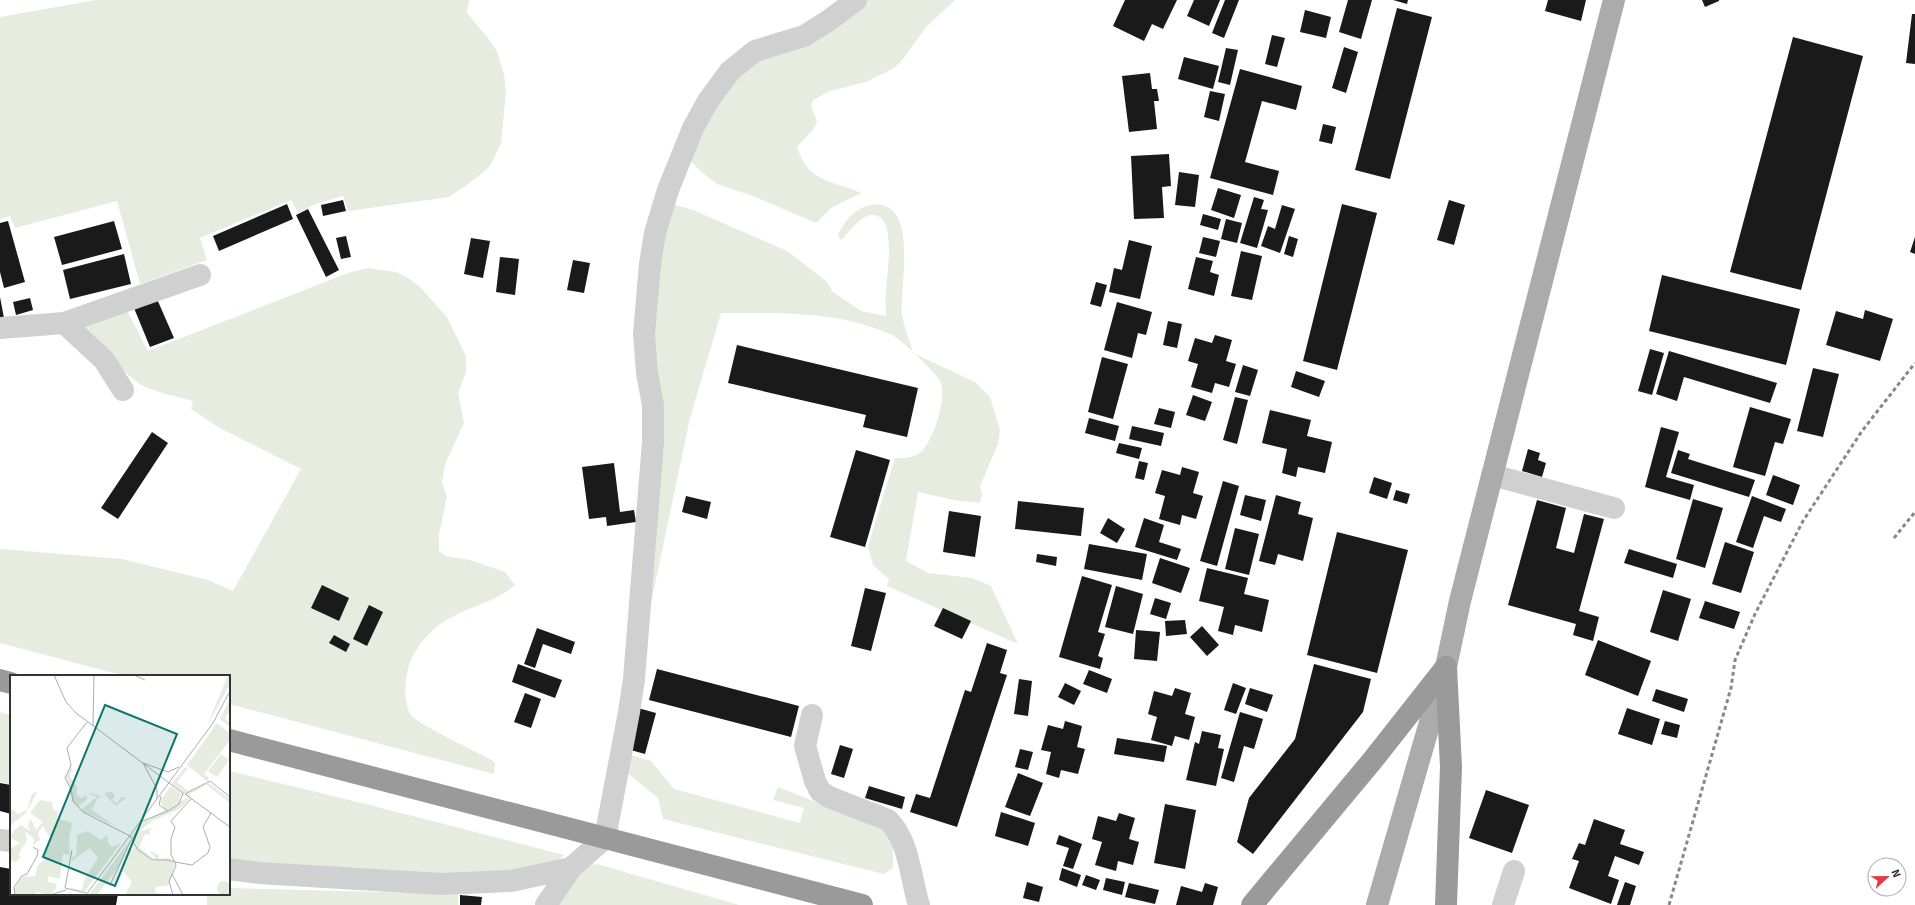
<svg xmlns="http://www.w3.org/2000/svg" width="1915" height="905" font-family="Signika,sans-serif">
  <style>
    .green { fill: #e6ecdf }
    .building { fill: #1a1a1a }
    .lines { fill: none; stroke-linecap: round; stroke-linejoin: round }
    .minor { stroke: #d0d0d0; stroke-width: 22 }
    .major { stroke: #ababab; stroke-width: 22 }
    .highway { stroke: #9a9a9a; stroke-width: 22 }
    .rail { stroke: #888; stroke-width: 3; stroke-dasharray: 4 3; stroke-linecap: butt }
    .inset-road { fill: none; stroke: #adadad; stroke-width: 1 }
    .view { fill: #0f766e; fill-opacity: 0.15; stroke: #0f766e; stroke-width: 2 }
    .inset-edge { fill: none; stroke: #333; stroke-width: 2 }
  </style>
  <rect width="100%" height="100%" fill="#fff"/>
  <path class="green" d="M96,0H469L467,13L487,37L497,51L504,74L506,92L501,143L490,166L475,179L449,197L348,211L343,196L315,204L298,213L291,200L200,238L207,260L140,284L117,201L15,228L10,216L0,219V17Z
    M863,0H955L926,27L903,59L894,68L866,82L830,91L813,100L811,106L817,122L813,130L797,147C808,183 832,180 861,193L831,208L816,223L753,196L717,184L704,174L686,157L739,70Z
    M672,204L693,210L787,251L826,281L833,292L861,311L886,316C886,308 885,300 886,292C886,278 899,212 871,215C860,216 849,233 841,240L838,235C844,221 854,209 870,205C921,196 899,288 902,315C904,327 910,341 913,353L975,382L990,397L1000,430L998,444L980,486L982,495L980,503L954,500L918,492L906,561L928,573L972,578L991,586L1018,644L887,586L889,579L873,565L868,546L895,458C904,458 914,458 921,452C933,442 948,396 940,381C935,372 901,339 892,335C838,310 778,313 721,313L690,418L644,637L656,377L653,292Z
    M368,268L396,272L410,279L421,288L447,317L466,356V372L458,393L464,423L445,464L442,483L447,497L439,534V551L446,556L470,560L505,572L515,585C495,603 467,607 445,621C429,630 412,652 408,669C405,683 403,700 410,714C416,724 480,753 495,762L494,774L229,704V676H125L0,643V549L122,559L208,580L233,591L301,469L218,427L191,409L193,401C180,397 150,391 140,384C116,368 101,341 78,324L126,308L148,351L348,273Z
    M0,712L11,715V785L0,782Z
    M628,754L651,761L674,789L800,823L804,808L773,800L778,787L881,828L893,844V868L884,874L663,819L658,798L624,770Z
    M229,771L366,804L564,855L558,860L510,874L399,873L251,862L229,858Z
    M597,864L739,905H553L587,866Z
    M229,888L458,894V905H207V894H229Z"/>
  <path class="building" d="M1125,0H1177L1163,29L1152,24L1144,41L1113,26Z
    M1194,0H1220L1209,26L1187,16Z
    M1225,0H1239L1224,38L1212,33Z
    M1348,0H1372L1361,39L1339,32Z
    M1393,0H1408L1407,4Z
    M1548,0H1586L1581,21L1545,11Z
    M1702,0H1719V1L1705,7Z
    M1397,8L1432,17L1390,179L1355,170Z
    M1305,10L1331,17L1326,38L1300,32Z
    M1912,14H1915V64L1906,63Z
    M1272,35L1285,38L1277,67L1265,64Z
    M1793,37L1863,56L1801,290L1730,272Z
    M1344,47L1358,52L1346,93L1332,88Z
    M1226,48L1238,50L1230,85L1218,82Z
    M1184,57L1219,66L1213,89L1178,79Z
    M1240,69L1302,86L1296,110L1262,101L1245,162L1279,171L1273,195L1210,178Z
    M1150,73L1152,89H1157L1159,101H1154L1157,129L1129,132L1122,76Z
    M1210,91L1225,94L1219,121L1204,117Z
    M1323,124L1336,127L1332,144L1319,141Z
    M1169,154L1171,186L1162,187L1164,218L1134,219L1131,156Z
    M1179,172L1199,175L1195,207L1175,205Z
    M1218,188L1241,195L1234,218L1211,210Z
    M1254,197L1264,200L1261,209L1268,210L1257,248L1240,243Z
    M343,200L346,211L323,216L321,205Z
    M1449,200L1465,205L1454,245L1437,240Z
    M287,204L293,219L219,251L213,236Z
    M1342,204L1377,213L1337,370L1303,361Z
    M1282,205L1295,209L1280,253L1261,246L1268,226L1275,229Z
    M308,209L339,270L326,277L296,215Z
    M1203,214L1221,219L1218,230L1200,225Z
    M1226,219L1242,223L1237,243L1221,239Z
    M8,221L25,282L4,288L0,272V223Z
    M114,221L122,249L62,265L54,237Z
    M346,236L351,257L341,259L336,238Z
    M1289,236L1298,239L1293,257L1284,254Z
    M1203,237L1220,241L1216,257L1199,253Z
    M1915,237V254L1910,252Z
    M471,238L490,241L483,278L464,274Z
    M1129,240L1152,246L1140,299L1109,292L1114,268L1122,270Z
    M1241,251L1262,256L1252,300L1231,296Z
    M124,254L131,284L70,299L63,270Z
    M500,257L519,259L515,295L496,292Z
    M1196,257L1213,261L1210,272L1219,275L1214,296L1188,289Z
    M573,260L590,263L584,293L567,290Z
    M1662,275L1800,309L1786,365L1649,331Z
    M1096,282L1107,285L1101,307L1090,304Z
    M0,297L4,318H0Z
    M30,298L33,310L16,315L13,302Z
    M157,299L174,338L150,347L134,308Z
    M1117,302L1152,312L1146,335L1138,333L1132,358L1104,350Z
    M1865,310L1893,319L1880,361L1826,345L1836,311L1863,319Z
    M1168,321L1182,324L1177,348L1163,345Z
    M1215,335L1232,340L1226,361L1236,364L1229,387L1215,383L1212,393L1191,387L1198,364L1188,361L1195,338L1212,343Z
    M737,345L918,388L907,437L863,427L866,415L728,383Z
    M1650,349L1664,353L1652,395L1638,391Z
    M1669,351L1777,383L1770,403L1684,377L1677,401L1656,394Z
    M1102,357L1128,364L1113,419L1088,412Z
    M1243,365L1258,370L1250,396L1235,392Z
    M1813,368L1839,374L1823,437L1797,431Z
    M1296,371L1325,381L1319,397L1291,387Z
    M1193,395L1212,402L1205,421L1186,415Z
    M1235,397L1248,400L1237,444L1223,440Z
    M1750,407L1791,419L1783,444L1775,442L1765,476L1733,467Z
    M1159,408L1175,412L1171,428L1154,424Z
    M1270,410L1311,420L1307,436L1332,442L1325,473L1298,467L1296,477L1282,473L1287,449L1262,443Z
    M1089,418L1119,426L1115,441L1085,433Z
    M1132,426L1164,433L1161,446L1129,439Z
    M1661,427L1679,432L1666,477L1694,485L1690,500L1645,487Z
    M152,432L168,443L118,519L101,508Z
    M1119,443L1142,448L1139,459L1116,453Z
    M1528,449L1540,453L1538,460L1546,463L1542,477L1522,471Z
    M856,450L890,460L865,547L830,537Z
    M1678,450L1690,454L1688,459L1755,480L1749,497L1671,473Z
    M1139,461L1148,463L1144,480L1135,478Z
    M614,463L620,512L634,510L636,522L607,526L606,517L589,519L582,467Z
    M1182,467L1199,472L1193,493L1203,496L1196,519L1182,515L1180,525L1159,519L1165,496L1155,493L1162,470L1180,475Z
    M1773,475L1800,485L1793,505L1766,495Z
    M1374,477L1392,483L1387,499L1369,493Z
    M1223,481L1239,486L1217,566L1200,561Z
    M1396,490L1410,494L1407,504L1393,500Z
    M1245,495L1266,500L1261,521L1240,515Z
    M1276,495L1301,502L1298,514L1313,518L1303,561L1278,554L1275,565L1259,561Z
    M686,496L711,502L707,519L682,512Z
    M1752,496L1786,509L1781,522L1764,516L1753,548L1736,542Z
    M1693,499L1723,508L1705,568L1676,559Z
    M1537,500L1566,508L1556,548L1574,553L1584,514L1604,519L1579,611L1599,617L1593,641L1573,635L1576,624L1508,605Z
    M1018,501L1084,508L1081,536L1015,529Z
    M949,511L981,516L975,557L943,552Z
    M1108,518L1125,529L1117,543L1100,533Z
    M1144,518L1164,525L1159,542L1181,549L1177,560L1135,547Z
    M1235,528L1259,534L1249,575L1225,569Z
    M1337,532L1408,550L1377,673L1307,655Z
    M1725,542L1754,552L1741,593L1712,584Z
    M1089,544L1147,554L1142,580L1084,569Z
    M1629,549L1677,564L1673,578L1624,563Z
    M1037,554L1057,557L1056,566L1036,562Z
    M1160,558L1190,568L1181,593L1152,583Z
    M1207,568L1248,578L1244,594L1269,600L1262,632L1235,625L1233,635L1218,631L1224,607L1199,601Z
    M1082,576L1112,585L1098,632L1105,634L1098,656L1103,658L1100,669L1059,657Z
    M322,585L349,598L339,621L311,608Z
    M1116,586L1143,594L1133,634L1105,627Z
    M865,588L886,593L871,651L851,646Z
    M1663,590L1691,599L1678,641L1650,632Z
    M1155,598L1171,603L1166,619L1150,614Z
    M1705,601L1740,612L1734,629L1699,618Z
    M369,605L383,612L367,646L353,639Z
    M943,608L971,621L962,639L934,626Z
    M1185,620L1187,634L1166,636L1165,621Z
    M1202,626L1219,645L1207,656L1190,637Z
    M537,628L575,642L571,654L543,644L535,668L524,664Z
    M1136,630L1160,632L1157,661L1134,659Z
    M334,635L350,644L346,652L329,643Z
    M1598,640L1651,661L1638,696L1585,675Z
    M987,643L1007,650L1000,673L1007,675L957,827L910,812L916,794L930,798L965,690L971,692Z
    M518,664L562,680L555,698L512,682Z
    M1314,664L1371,679L1363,712L1253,854L1237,842L1249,798L1295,739Z
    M657,669L799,706L791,737L649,700Z
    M1089,670L1112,679L1107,693L1083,684Z
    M1019,679L1032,681L1028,716L1014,714Z
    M1065,683L1081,691L1074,705L1058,697Z
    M1233,683L1246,688L1236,714L1224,710Z
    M1175,688L1191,693L1185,714L1195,717L1189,740L1175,736L1172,746L1151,740L1157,717L1148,714L1154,691L1172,696Z
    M1250,688L1273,695L1267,712L1245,704Z
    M1656,689L1688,699L1684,712L1652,701Z
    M525,693L541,699L531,728L514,722Z
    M638,708L656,713L645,754L627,749Z
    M1627,708L1660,719L1652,745L1618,734Z
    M1240,712L1263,719L1254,749L1244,746L1234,782L1221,778Z
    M1065,721L1082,726L1077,747L1085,749L1078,774L1061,770L1059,778L1046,774L1051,752L1041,750L1048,725L1063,729Z
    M1665,721L1680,725L1677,738L1661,734Z
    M1202,731L1221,735L1218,748L1224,749L1216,786L1186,780L1195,742L1199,744Z
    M1117,738L1167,746L1164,762L1114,754Z
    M840,745L853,749L844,778L831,774Z
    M1020,749L1033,752L1028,770L1015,767Z
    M1018,773L1043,783L1030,816L1005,807Z
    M0,783L11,785V814L0,811Z
    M869,786L905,797L902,809L865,798Z
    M1486,790L1529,805L1512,853L1469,838Z
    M1165,804L1196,810L1185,869L1154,863Z
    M1001,812L1035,823L1028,846L995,836Z
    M1119,813L1135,818L1129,839L1139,842L1133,865L1118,861L1116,871L1095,865L1102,842L1092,839L1098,816L1116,821Z
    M1594,819L1625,830L1620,844L1644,852L1639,865L1615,856L1608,876L1619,880L1611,904L1569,888L1579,861L1572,859L1579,843L1585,845Z
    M1059,835L1082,844L1073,869L1063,866L1069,848L1056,844Z
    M0,867L11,869V894H118L116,905H0Z
    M1062,868L1081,875L1077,887L1059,880Z
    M1086,875L1100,880L1096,890L1082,885Z
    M1106,878L1125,882L1122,895L1103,890Z
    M1027,882L1043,887L1039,902L1023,898Z
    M1625,882L1636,886L1630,905H1617Z
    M1129,883L1159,890L1155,904L1125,897Z
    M1205,883L1218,887L1213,905H1176L1181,886L1202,892Z
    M460,895L482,897L481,905H460Z"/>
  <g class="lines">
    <path class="minor" d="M64,323L104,360L123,390
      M0,328L64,323L200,275
      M1492,475L1614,508
      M812,715L805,746L815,781L820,791L829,797L888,820C910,842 910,877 919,905
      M0,840L11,841
      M229,869L259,873L441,884L511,881L571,868
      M546,905L571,868L605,838L629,712L634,679L653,442V405L647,373L644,334L650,264L655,233L668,190L693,128L708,101L730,71L755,51L804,36L828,21L856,0
      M1503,905L1514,871"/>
    <path class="major" d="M1377,905L1446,667L1460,601L1614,0"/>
    <path class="highway" d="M1446,667L1451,767L1446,905
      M0,680L11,683
      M229,740L862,905
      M1252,905L1372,761L1446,667"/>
    <path class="rail" d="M1894,538L1915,512
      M1669,905L1731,688L1735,660L1755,614L1803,521L1862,431L1915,363"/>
  </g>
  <g transform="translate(10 675)">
    <rect width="220" height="220" fill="#fff"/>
    <path d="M218,0H220V9L197,51ZM220,23V36L215,43L220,48V52L210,44ZM207,48L220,58V65L194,99L199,103L197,106L177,90ZM211,79L219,85L207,102L198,96ZM61,89L62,96L60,101L67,113V120L72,123L76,120L77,124L68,132L63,127L56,102ZM175,92L178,93L167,107L178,116L196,107L175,119L162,109ZM198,108L220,124V128L197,110L179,119L181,123L176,119ZM161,111L171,119L169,127L155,135L150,126ZM100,116L105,120L102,125L107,128L112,122H117L106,131L94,119L87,124L82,135L105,151L71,135L87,122L79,119V123V118L91,121ZM26,117L27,118L16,138L1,150L0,136L2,134L8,139L17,135L22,119ZM177,123L179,125L169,134L142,146L130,156L143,153L139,156L141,160L135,159L129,172L144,184L145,182L140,178L141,176L149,180V184L159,183L165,186L144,185L129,174L121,162L133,147ZM30,125L42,127L43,134L48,137L47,143L62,148L59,165L60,180L53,179L50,204L38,201V207L47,209L45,215L39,220L27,217L24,220H5L4,214L12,202L25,201L28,190L34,185L40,163L33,151L28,158L30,165L23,170L24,164L15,156L17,165L9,178L10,183L4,188L3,184L0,188V174L10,168L1,163L4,155L11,150L20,156L18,149L21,144L26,155L33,147L20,138ZM77,156L91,165L97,160L98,168L102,172L111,168L74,217L56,212L72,215L75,203L88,183L80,173L62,186V182L66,181L67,160ZM120,165L108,192L87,220H79ZM121,166L143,186L160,185L165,189L159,210L146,212L145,217L152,220H115L122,207L111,194L119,174L122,175L124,172ZM207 213a7 7 0 1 1 14 0a7 7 0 1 1-14 0Z" fill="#e6ecdf"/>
    <path class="inset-road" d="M44,0L56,27L66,38L174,119M124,0L135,5M77,47L57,73L61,90L55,103L61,114L63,126L73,137L120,161L128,175L143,185H158L165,187L166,191L159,206L163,220M83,51L84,0M133,88L158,97L169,92M133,88L147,114V124M220,122L200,106L175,119L220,152M181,124L161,146L165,152L161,164V180L165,187L182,190L198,178L200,172L193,152L201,138M158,136L169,129L173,118M130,147L158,136L149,130L151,121M62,175L55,213L76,218M162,199L173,220M100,210L121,165M5,220L4,212L12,201L17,199L27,181L28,175L23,172M40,220L56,215M76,220L203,48L220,16"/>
    <path class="view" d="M95,30L167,59L105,211L33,182Z"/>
    <rect width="220" height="220" class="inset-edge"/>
  </g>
  <g transform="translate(1887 877) rotate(68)"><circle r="19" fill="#ffffff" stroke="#adadad"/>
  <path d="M0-3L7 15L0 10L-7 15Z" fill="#e63946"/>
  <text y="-6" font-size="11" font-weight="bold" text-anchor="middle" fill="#333333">N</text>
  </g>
</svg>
